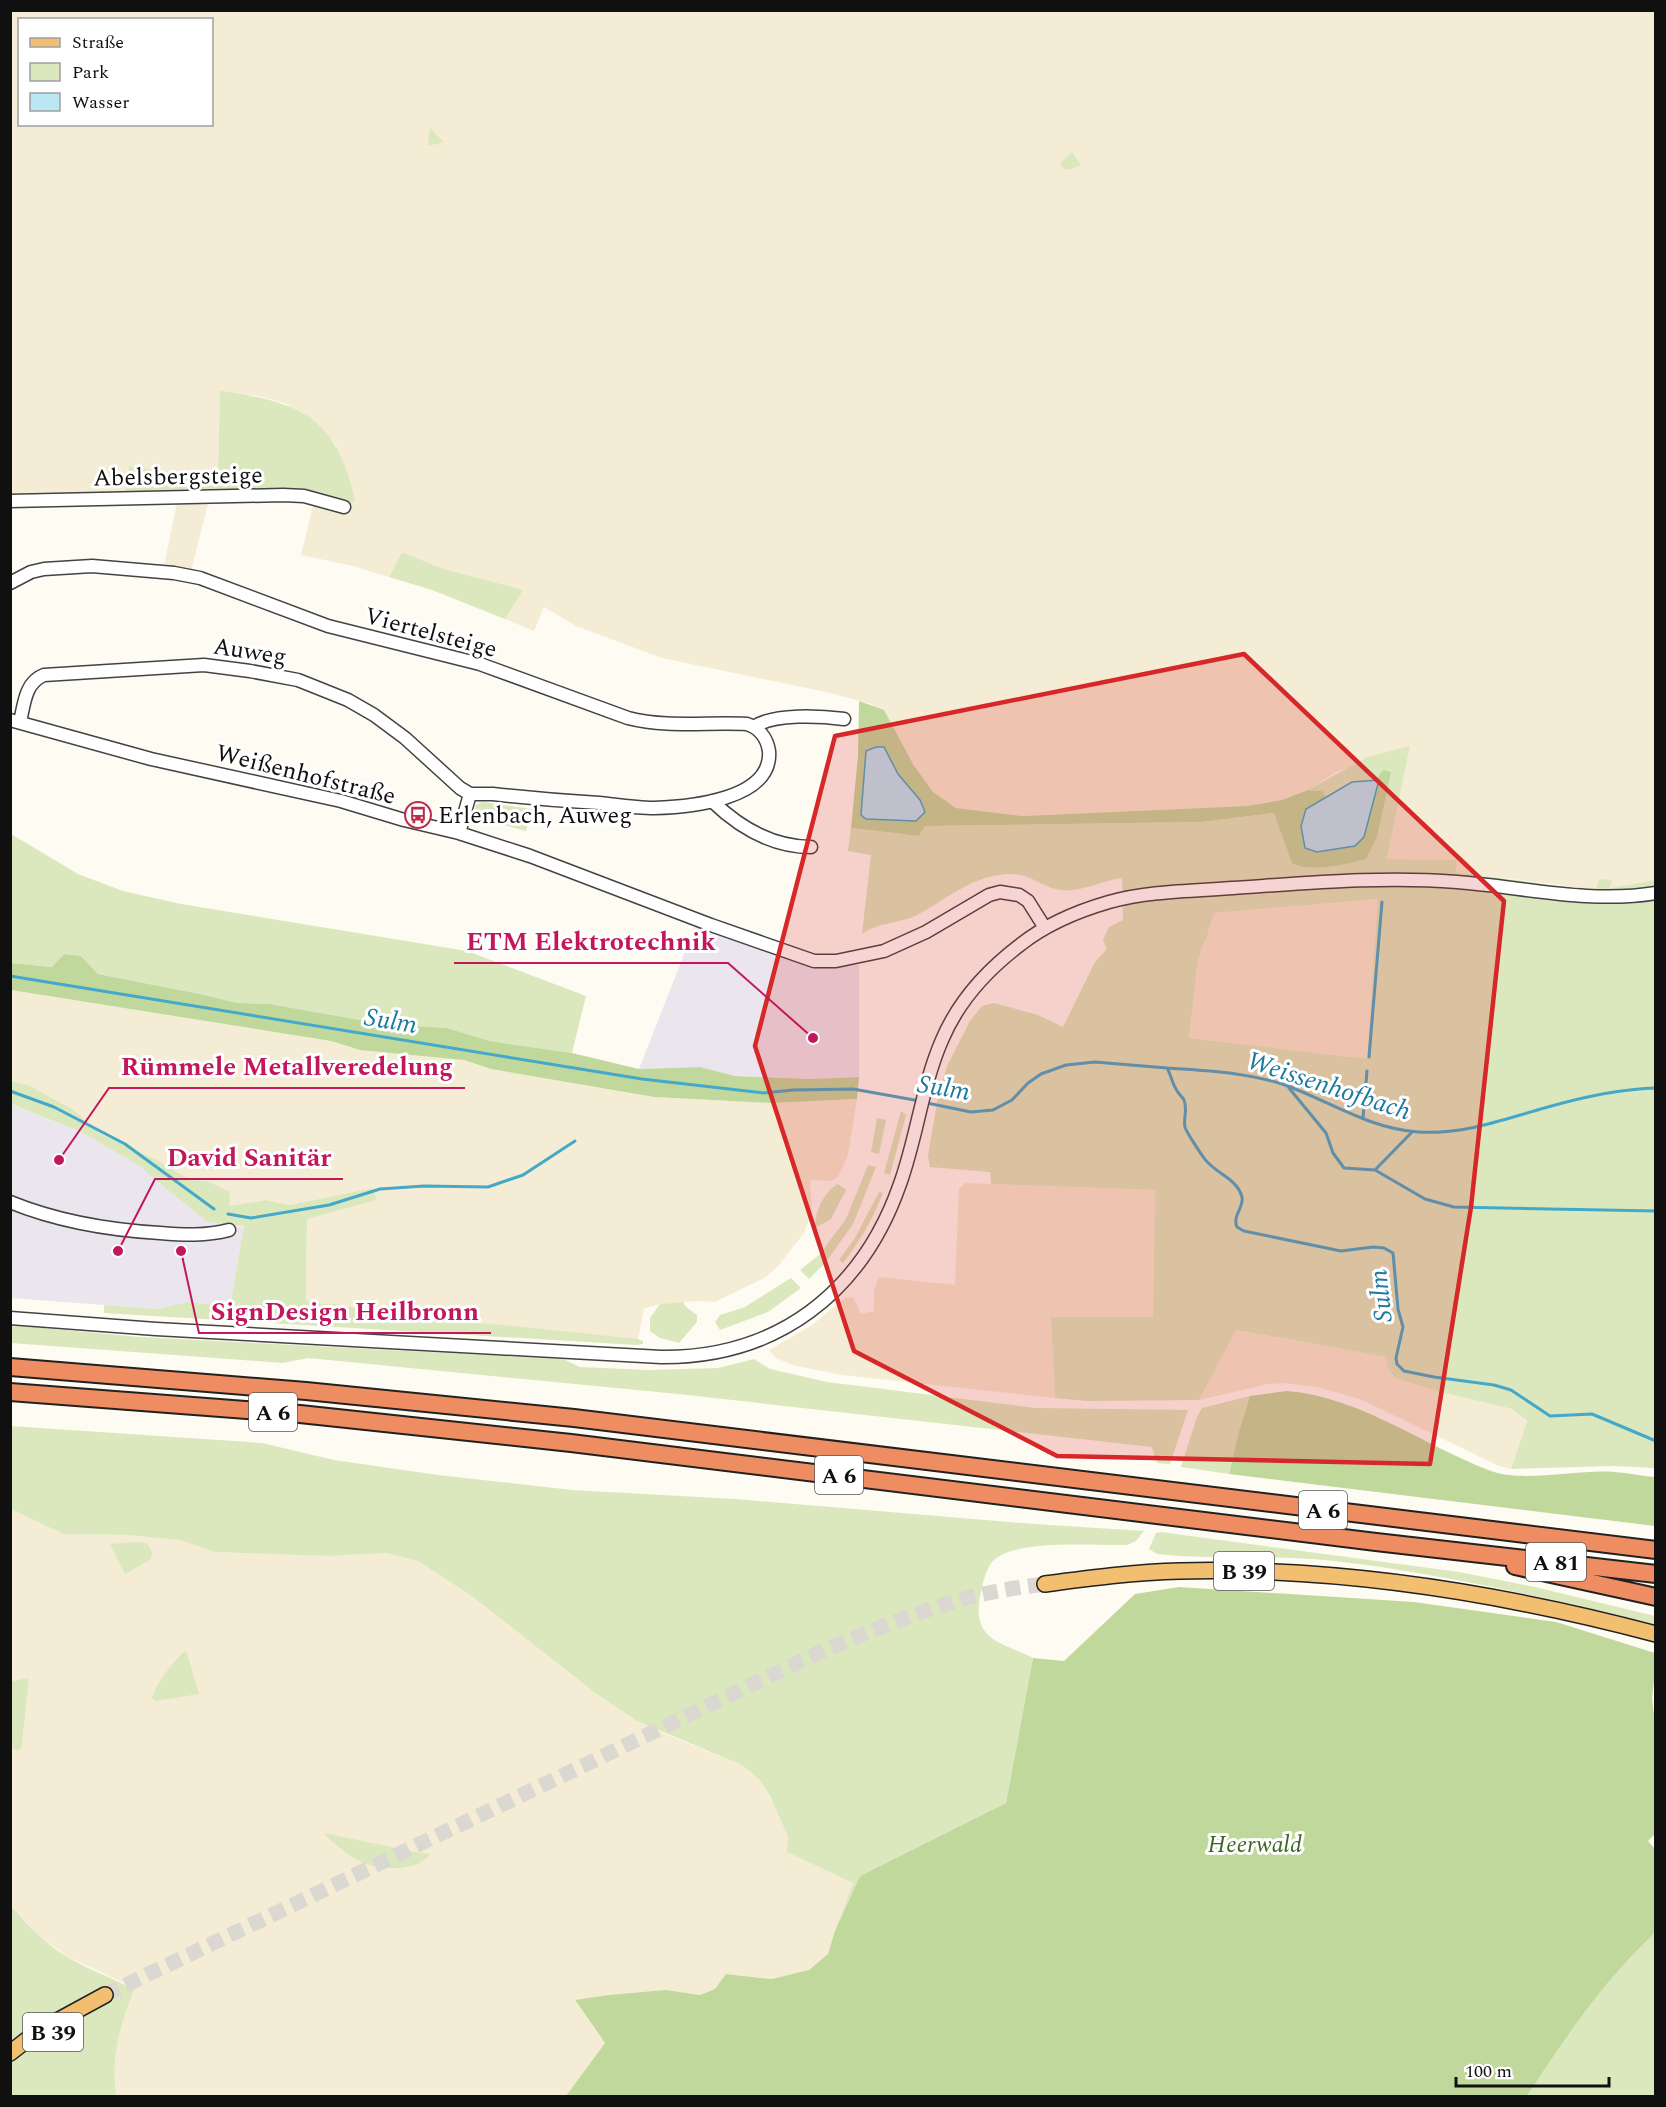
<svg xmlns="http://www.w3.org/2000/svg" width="1666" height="2107" font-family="Spectral,serif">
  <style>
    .industrial { fill: #ebe5ee }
    .farmland { fill: #f4ecd4; fill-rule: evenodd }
    .green { fill: #dbe8be; fill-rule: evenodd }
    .forest { fill: #c1d89d }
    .water { fill: #bae7f4; stroke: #44a8c8; stroke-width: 1.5 }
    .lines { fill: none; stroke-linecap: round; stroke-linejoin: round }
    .stream { stroke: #44a8c8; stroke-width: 3 }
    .major-tunnel { stroke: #dad8d1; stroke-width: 15; stroke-dasharray: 15 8; stroke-linecap: butt }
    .minor-casing { stroke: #434343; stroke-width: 15 }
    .major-casing { stroke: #212121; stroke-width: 18 }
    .highway-casing { stroke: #212121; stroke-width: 20 }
    .minor { stroke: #fff; stroke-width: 12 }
    .major { stroke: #f2be70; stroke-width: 15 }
    .highway { stroke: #ee8c62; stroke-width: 16 }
    .marked { fill: #d62828; fill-opacity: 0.2; stroke: #d62828; stroke-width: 4.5; stroke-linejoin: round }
    .labels { text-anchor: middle; stroke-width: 6; stroke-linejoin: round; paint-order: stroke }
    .shield { fill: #fff; stroke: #585858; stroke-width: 1.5 }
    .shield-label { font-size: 22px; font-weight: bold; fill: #101010 }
    .street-label { font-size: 24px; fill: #101010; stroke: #fff }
    .poi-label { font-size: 24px; fill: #101010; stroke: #fff; text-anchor: start }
    .park-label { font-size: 24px; font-style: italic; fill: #3b6622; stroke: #fff }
    .water-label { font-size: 26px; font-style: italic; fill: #1d7a9e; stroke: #fff }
    .leader { fill: none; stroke: #c2185b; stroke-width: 2 }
    .callout-dot { fill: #c2185b; stroke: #fff; stroke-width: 2 }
    .callout-label { font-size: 26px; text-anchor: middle; font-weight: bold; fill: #c2185b; stroke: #fff; stroke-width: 6; stroke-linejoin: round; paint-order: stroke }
  </style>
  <rect width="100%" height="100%" fill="#fefbf3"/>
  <path class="industrial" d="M696,924L815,964L859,965V1077L809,1079L735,1076L700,1067L639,1069Z
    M10,1104L83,1133L139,1165L232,1226L244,1225L230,1306L187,1302L158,1309L11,1298Z"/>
  <path class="farmland" d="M10,11H1655V880L1609,888L1612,880L1597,891L1560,885L1455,872L1457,860L1387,859L1410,746L1336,772L1308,790L1282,800L1247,806L1023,816L956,808L933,792L871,704L826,692L662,658L576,626L544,607L534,631L505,619L522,590L441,568L402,552L389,577L353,566L301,555L316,494L337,446L319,425L305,414L284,403L258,396L220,392L218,472L216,479L129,466L125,493L11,494ZM20,20H212V124H20Z
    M211,492L191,571L164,566L179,493Z
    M1379,899L1367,1058L1341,1056L1189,1038L1198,959L1207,936L1214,913Z
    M11,990L331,1041L360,1050L464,1060L491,1069L654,1097L771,1103L857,1099L848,1155L838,1177L831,1181L810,1180L812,1213L804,1233L779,1265L766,1277L715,1302L698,1301L660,1304L644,1309L638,1339L397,1317L337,1304L311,1303L306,1299L307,1219L377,1200L373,1188L290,1205L266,1200L229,1206L207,1181L191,1180L157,1160L99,1133L74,1110L28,1085L11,1081Z
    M965,1183L1155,1190L1153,1317H1051L1055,1398L842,1375L792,1365L776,1358L769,1350L812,1325L845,1298L853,1297L861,1314L874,1311V1290L879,1277L955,1285L959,1189Z
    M1235,1330L1388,1357L1449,1394L1512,1409L1527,1421L1511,1469L1499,1466L1360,1399L1317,1387L1285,1383L1268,1384L1199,1400Z
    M11,1509L63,1534L126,1535L180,1540L214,1552L329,1556L386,1553L418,1561L473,1597L594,1692L663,1733L742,1765L760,1780L783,1821L788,1836V1852L853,1883L828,1954L809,1971L772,1979L727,1974L715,1989L700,1995L666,1990L575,2001L605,2043L566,2096H116L113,2070L119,2029L134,1990L118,1980L68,1957L41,1938L11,1906L10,1739L13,1748L19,1751L22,1746L29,1678L11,1681ZM324,1834L415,1852L429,1854L362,1863Z"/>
  <path class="green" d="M430,128L443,141L439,144L428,145Z
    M1072,152L1081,165C1074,168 1068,172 1061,167V162Z
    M220,391C301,402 336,416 355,500L351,505L316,494L125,493L129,466L216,479L218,472Z
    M402,552L441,568L523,590L505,619L432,590L389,577Z
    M1410,746L1387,859L1457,860L1456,872L1596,891L1599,879L1612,880L1610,888L1655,880V1468L1614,1466L1511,1469L1527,1421L1512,1409L1449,1394L1395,1378L1387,1366V1357L1236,1330L1199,1400L1087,1401L1055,1398L1051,1317H1153L1155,1190L991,1184L990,1172L930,1167L928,1155L939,1092L947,1066L970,1021L982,1006L994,1003L1038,1015L1063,1027L1095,962L1107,949L1103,940L1109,927L1123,920L1122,878C1103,880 1080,893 1060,890C1035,885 1029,870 999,875C968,879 944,901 917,915C899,924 878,922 862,934L871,855L848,851L851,828L919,836L925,826L1201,822L1274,813L1280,827L1352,835L1322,791L1308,790L1367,757ZM1378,899L1367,1058L1341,1056L1189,1038L1198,959L1207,936L1214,913Z
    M482,802L532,809L526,831L472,817L476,805Z
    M11,834L78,874L123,891L181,904L467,951L586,996L572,1053L490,1041L447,1028L383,1024L270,1004L237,1003L205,995L98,974L81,956L64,954L52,967L11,963Z
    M11,1081L28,1085L74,1110L99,1133L157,1160L191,1180L207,1181L230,1192L229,1206L266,1200L290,1205L373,1188L377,1200L307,1219L306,1299L311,1303L337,1304L397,1317L502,1325L638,1339L643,1341V1344L637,1345L104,1313V1305L158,1309L187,1302L230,1306L244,1225L232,1226L206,1221L138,1165L83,1133L11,1104Z
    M901,1111L906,1115L890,1175L884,1173Z
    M877,1118L886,1120L879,1154L871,1152Z
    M868,1165L876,1167L853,1224L826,1262L809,1279L800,1270L819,1255L846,1219Z
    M838,1184L846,1190L831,1219L815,1228C815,1211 824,1192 838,1184Z
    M879,1192L883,1193C873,1219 860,1241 843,1263L839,1260L855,1238Z
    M791,1278L801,1288L768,1312L720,1330L715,1322L720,1315L745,1307Z
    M683,1302L686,1307L697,1315V1322L679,1343L660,1338L650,1331V1318L660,1304Z
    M11,1325L140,1337L563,1359L580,1367L648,1370L718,1368L754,1359L770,1369L827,1382L1036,1408L1188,1410L1170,1464L1157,1463L1152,1447L678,1394L308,1358L283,1363L11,1343Z
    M1250,1396L1239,1431L1229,1474L1181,1467L1197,1417L1202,1408Z
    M10,1426L262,1443L334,1460L438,1475L572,1490L735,1499L1034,1524L1144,1531L1136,1541L1127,1545C1094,1546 1014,1538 992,1562C985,1571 982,1586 980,1597C972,1640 1001,1642 1033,1658L1006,1803L860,1876L835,1931L853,1883L787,1852L788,1836L770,1796L760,1780L742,1765L637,1721L594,1692L473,1597L418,1561L386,1553L329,1556L214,1552L180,1540L126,1535L63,1534L11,1509Z
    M1161,1532L1459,1572L1535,1587L1655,1616V1624C1546,1598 1437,1572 1325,1560C1270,1555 1213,1560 1157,1554L1149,1549L1156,1533Z
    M138,1542L147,1543L152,1552L151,1559L125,1574L110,1544Z
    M186,1650L199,1694L155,1701L152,1697C159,1679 172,1663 186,1650Z
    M29,1678L22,1746L19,1751L13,1749L11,1739V1681Z
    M324,1833L415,1852L430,1854C418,1872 381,1870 363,1863C351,1858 338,1846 328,1838Z
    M11,1906C28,1925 44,1943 66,1956C88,1970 113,1977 134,1990C119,2029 111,2054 116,2096H11Z
    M1655,1933V2096H1527C1566,2037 1603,1981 1655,1933Z"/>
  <path class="forest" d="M859,701L884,710L913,764L933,792L956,808L1023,816L1247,806L1282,800L1308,790L1322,791L1333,807L1375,781L1383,770L1391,772L1377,837L1366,859C1347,864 1310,873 1292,863L1274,813L1201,822L925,826L919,836L851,828L858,756Z
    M64,954L81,956L98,974L205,995L237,1003L270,1004L383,1024L447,1028L490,1041L572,1053L639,1069L700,1067L735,1076L809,1079L859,1077L857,1099L771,1103L654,1097L491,1069L464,1060L360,1050L331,1041L11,990V963L52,967Z
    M1287,1391C1361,1397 1422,1445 1491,1471C1524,1483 1578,1469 1614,1472C1628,1473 1642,1476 1655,1477V1526L1229,1474L1239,1431L1250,1396Z
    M1179,1587L1414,1602L1556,1622L1655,1653V1672L1652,1698L1656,1730V1833L1648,1841L1655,1849V1933C1603,1981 1566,2037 1527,2096H566L605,2043L575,2000L609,1995L666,1990L700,1995L715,1989L726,1974L772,1979L809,1970L828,1954L835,1931L860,1876L1006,1803L1033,1658L1064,1661L1135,1594Z"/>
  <path class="water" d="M876,747H884L898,774L920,800L925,812L916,821L866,819L861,815L866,751Z
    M1379,780L1364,837L1355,846L1317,852L1305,848L1301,826L1306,809L1352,782Z"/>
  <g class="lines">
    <path class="stream" d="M10,976L642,1079L764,1093L793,1090L853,1089L920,1101
      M1369,1057L1382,902
      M1167,1068C1208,1071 1246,1072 1285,1085C1329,1101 1370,1129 1418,1132C1464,1135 1504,1119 1548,1107C1583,1097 1619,1089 1656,1088
      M1289,1088L1326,1133L1333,1153L1344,1168L1375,1170L1425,1199L1454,1207L1656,1211
      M10,1091L54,1107L125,1144L214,1209
      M927,1103L971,1112L993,1110L1012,1100L1028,1083L1041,1074L1066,1065L1095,1062L1167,1068C1171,1075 1172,1083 1176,1089C1178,1094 1182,1096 1184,1100C1188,1110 1183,1118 1185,1127C1185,1130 1201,1154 1204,1158C1214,1173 1237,1178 1242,1197C1244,1208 1232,1216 1237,1227L1244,1231L1341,1251L1373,1247L1384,1248L1393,1253L1398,1309L1403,1327L1396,1358L1397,1364L1404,1371L1434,1377L1494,1385L1511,1390L1550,1416L1592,1414L1656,1441
      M1363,1118L1367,1071
      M1375,1170L1412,1132
      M228,1214L251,1218L329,1205L380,1189L424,1186L488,1187L523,1175L575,1141"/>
    <path class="major-tunnel" d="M105,1995L820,1652C863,1634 906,1616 950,1603C981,1593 1013,1588 1045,1584"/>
    <defs>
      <path id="minor" d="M10,501L283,495L304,496L344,507
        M10,583L31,572L44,569L92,566L174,573L200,578L328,626L480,664L628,718C667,728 706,722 747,724C759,728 767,738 769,751C773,800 688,807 654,808C636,808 617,805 599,803C563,801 528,798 493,794H470L460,788L405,738L374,715L348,700L298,680L250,671L204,665L44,675C25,682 24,705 20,722
        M10,720L151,759L341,801L404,820L459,833L530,856L711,925L814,961H836L884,951L926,932L989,895L1000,892L1019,895L1028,901L1045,928
        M754,727C774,713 821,716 844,719
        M712,801C739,827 772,847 811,847
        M459,833L470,794
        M10,1202C59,1222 108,1230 160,1233C184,1235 206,1236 229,1230
        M10,1318L156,1329L661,1357C777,1358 862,1293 900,1184C917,1137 922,1086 942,1040C958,1002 987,970 1020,945C1045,925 1078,911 1109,902C1149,891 1192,891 1233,888C1308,883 1382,876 1457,882C1524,887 1589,904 1656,893"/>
      <path id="major" d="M1045,1584C1090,1578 1135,1572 1180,1571C1341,1567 1501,1593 1656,1634
        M10,2053L37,2032L105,1995"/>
      <path id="highway" d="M10,1367L306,1391L574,1418L1656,1550
        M10,1392L300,1414L571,1443L1376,1542L1656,1574
        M1515,1566L1656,1597"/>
    </defs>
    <use href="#minor" class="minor-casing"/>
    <use href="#major" class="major-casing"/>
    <use href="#highway" class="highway-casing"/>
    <use href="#minor" class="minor"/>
    <use href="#major" class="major"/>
    <use href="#highway" class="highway"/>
  </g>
  <path class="marked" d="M1244,654L1504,901L1471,1207L1430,1464L1057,1456L854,1351L755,1046L835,736Z"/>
  <defs>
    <symbol id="bus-ring" viewBox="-11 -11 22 22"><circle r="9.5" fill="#fff" stroke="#bb2d4a" stroke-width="1.5"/><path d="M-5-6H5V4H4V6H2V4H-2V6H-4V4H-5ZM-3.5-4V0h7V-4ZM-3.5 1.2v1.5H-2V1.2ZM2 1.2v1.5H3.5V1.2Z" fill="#bb2d4a"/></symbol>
  </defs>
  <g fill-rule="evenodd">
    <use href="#bus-ring" x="403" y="800" width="30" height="30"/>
  </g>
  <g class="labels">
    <g class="shield">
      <rect x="249" y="1393" width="48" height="38" rx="4.5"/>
      <rect x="815" y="1456" width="48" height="38" rx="4.5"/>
      <rect x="1299" y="1491" width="48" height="38" rx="4.5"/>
      <rect x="1526" y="1543" width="60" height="38" rx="4.5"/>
      <rect x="1214" y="1552" width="60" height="38" rx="4.5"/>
      <rect x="23" y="2013" width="60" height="38" rx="4.5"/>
    </g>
    <g class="shield-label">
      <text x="273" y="1420">A 6</text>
      <text x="839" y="1483">A 6</text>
      <text x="1323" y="1518">A 6</text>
      <text x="1556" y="1570">A 81</text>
      <text x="1244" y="1579">B 39</text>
      <text x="53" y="2040">B 39</text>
    </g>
    <g class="street-label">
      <text transform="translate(178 476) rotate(-1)" y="8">Abelsbergsteige</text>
      <text transform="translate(431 632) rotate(15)" y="8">Viertelsteige</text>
      <text transform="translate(250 651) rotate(9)" y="8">Auweg</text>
      <text transform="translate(306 774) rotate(14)" y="8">Weißenhofstraße</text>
    </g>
    <g class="poi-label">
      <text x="438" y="823">Erlenbach, Auweg</text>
    </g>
    <g class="park-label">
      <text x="1255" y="1852">Heerwald</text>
    </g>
    <g class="water-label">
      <text transform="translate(391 1020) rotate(9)" y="9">Sulm</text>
      <text transform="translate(1329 1085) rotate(18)" y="9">Weissenhofbach</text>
      <text transform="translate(944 1087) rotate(9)" y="9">Sulm</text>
      <text transform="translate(1380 1296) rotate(-96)" y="9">Sulm</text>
    </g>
  </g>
  <path class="leader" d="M813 1038L728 963H454M59 1160L109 1088H465M118 1251L155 1179H343M181 1251L199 1333H491"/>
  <g class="callout-dot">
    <circle cx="813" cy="1038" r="6"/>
    <circle cx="59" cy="1160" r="6"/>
    <circle cx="118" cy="1251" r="6"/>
    <circle cx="181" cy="1251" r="6"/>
  </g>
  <g class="callout-label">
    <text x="591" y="950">ETM Elektrotechnik</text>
    <text x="287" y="1075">Rümmele Metallveredelung</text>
    <text x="249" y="1166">David Sanitär</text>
    <text x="345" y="1320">SignDesign Heilbronn</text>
  </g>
  <rect width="1666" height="2107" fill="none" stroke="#101010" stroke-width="24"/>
  <rect x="18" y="18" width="195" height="108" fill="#ffffff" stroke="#9f9f9f" stroke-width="1.5"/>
  <rect x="30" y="38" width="30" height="9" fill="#f2be70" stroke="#9f9f9f" stroke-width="1.5"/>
  <text x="72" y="48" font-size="18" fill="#101010">Straße</text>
  <rect x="30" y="63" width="30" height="18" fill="#dbe8be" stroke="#9f9f9f" stroke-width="1.5"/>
  <text x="72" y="78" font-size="18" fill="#101010">Park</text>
  <rect x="30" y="93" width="30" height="18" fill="#bae7f4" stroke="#9f9f9f" stroke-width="1.5"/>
  <text x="72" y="108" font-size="18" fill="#101010">Wasser</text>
  <path d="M1456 2077v9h153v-9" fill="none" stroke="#101010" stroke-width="3"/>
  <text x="1465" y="2077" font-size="18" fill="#101010" stroke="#ffffff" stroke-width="4.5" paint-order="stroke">100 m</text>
</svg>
